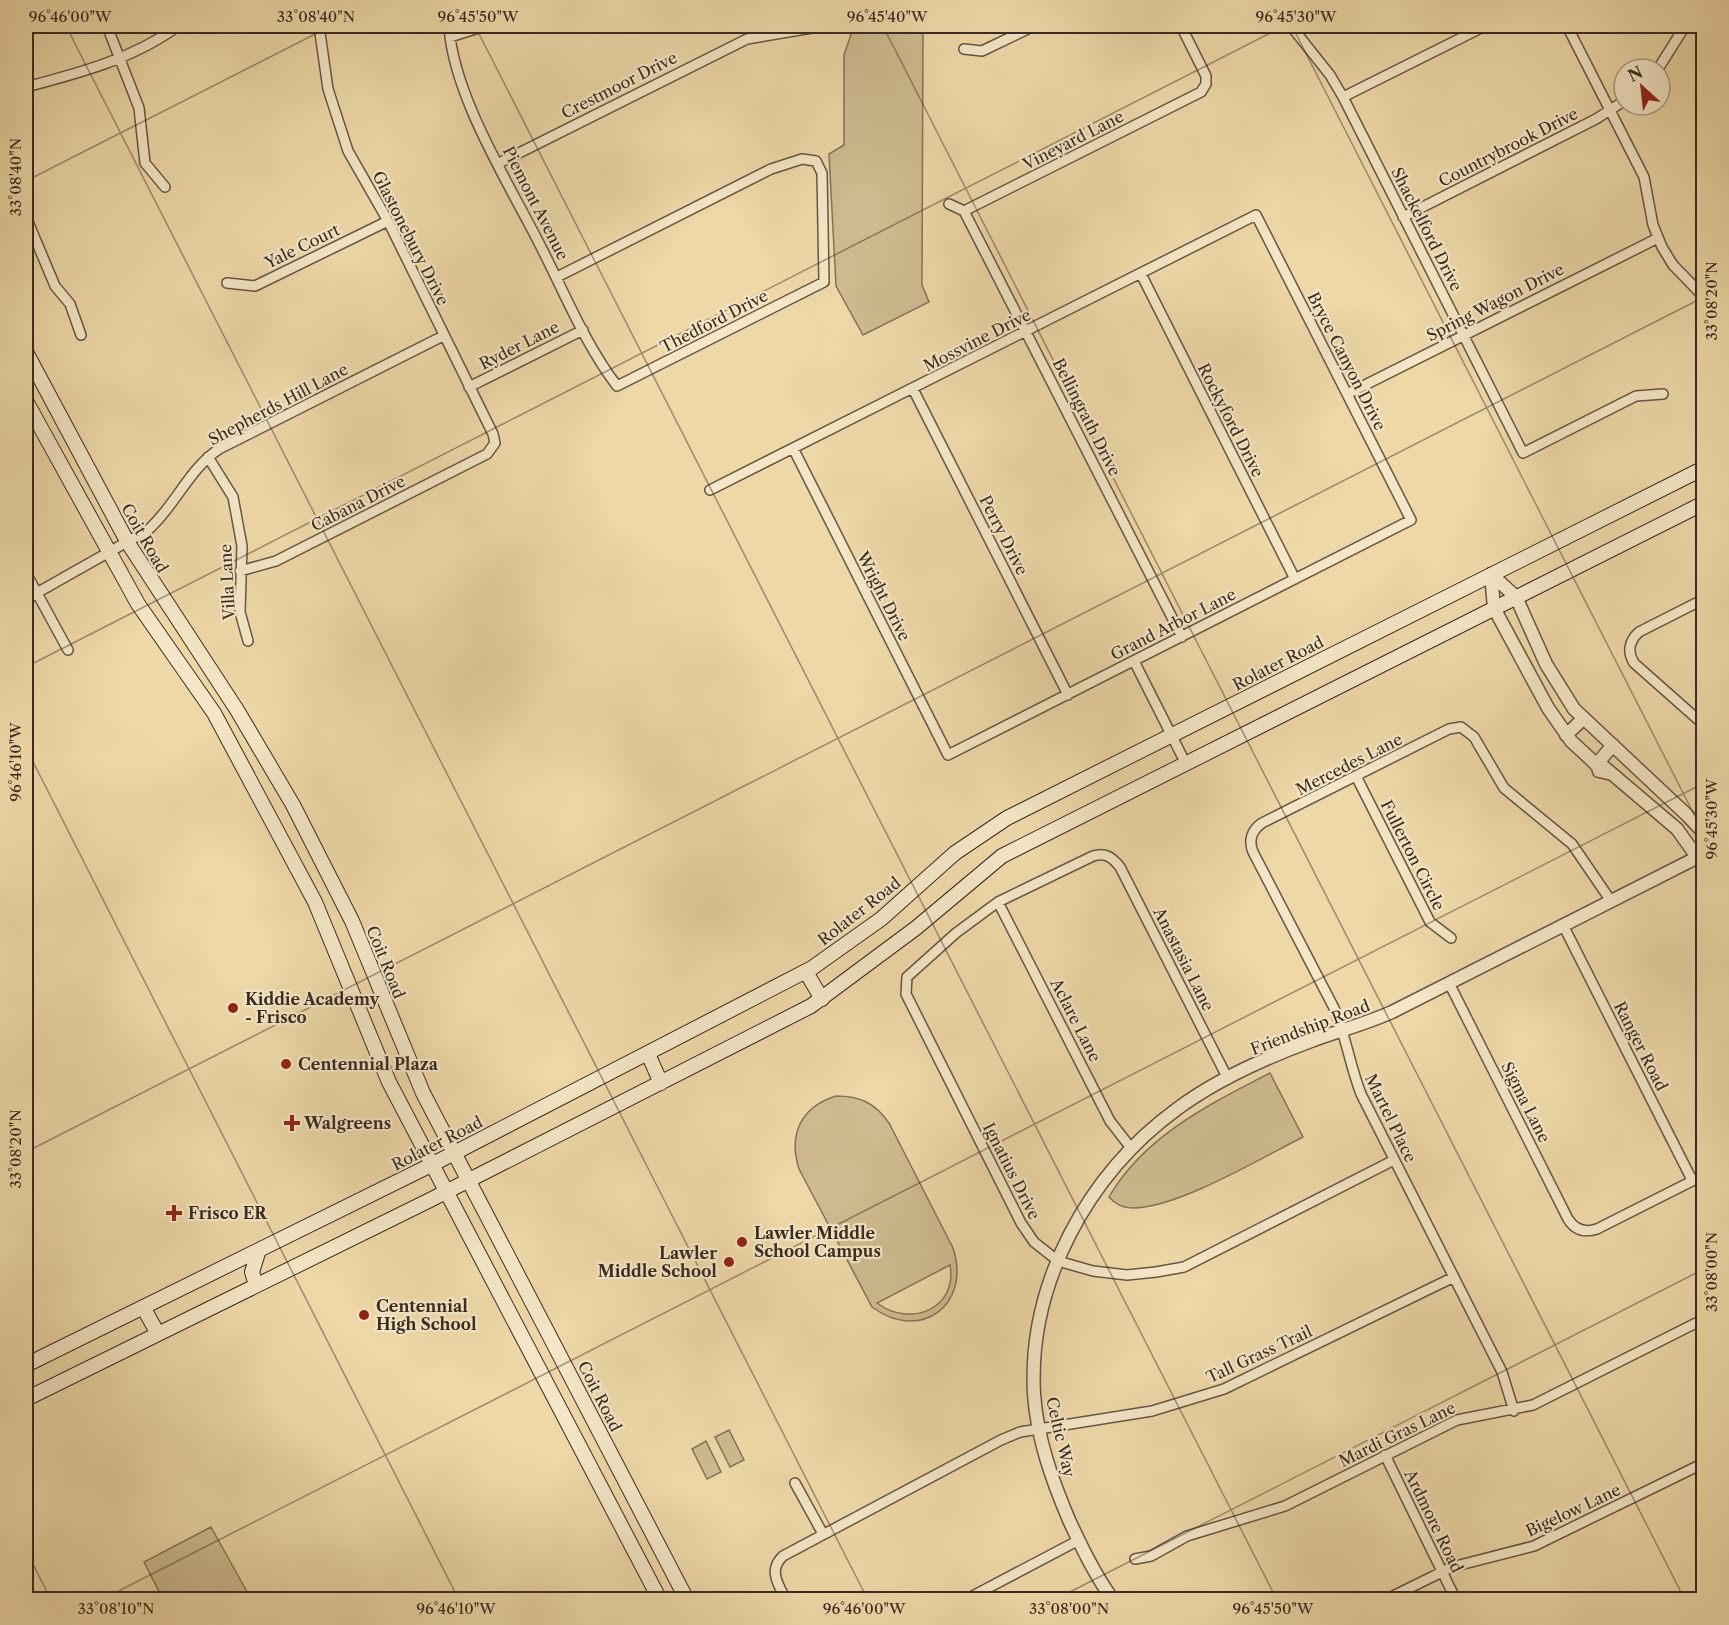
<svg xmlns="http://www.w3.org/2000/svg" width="1729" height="1625" font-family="'Libre Caslon Text',serif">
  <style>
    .green { fill: #cfbb91; stroke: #847359; stroke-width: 1.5; fill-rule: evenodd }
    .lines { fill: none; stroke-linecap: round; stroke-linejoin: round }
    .minor-casing { stroke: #665643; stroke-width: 12 }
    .tertiary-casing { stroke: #665643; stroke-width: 15 }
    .secondary-casing { stroke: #392b21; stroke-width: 16 }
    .minor { stroke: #f4e6c6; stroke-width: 9 }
    .tertiary { stroke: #f4e6c6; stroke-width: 12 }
    .secondary { stroke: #f4e6c6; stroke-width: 14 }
    .ticks { fill: none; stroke: #392b21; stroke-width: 1.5; stroke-opacity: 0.45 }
    .poi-dot { fill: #8f2418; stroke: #f4e6c6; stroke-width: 2 }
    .labels { text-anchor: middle; stroke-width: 4.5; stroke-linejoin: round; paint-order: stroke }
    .street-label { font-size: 16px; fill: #392b21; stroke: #f4e6c6 }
    .poi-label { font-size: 16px; font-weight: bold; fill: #392b21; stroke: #f4e6c6; text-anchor: start }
    .neatline { fill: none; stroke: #392b21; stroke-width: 2 }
    .ticks-label { font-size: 15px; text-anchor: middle; fill: #392b21 }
  </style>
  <rect width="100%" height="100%" fill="#eed8a8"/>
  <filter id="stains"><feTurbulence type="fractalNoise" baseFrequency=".00333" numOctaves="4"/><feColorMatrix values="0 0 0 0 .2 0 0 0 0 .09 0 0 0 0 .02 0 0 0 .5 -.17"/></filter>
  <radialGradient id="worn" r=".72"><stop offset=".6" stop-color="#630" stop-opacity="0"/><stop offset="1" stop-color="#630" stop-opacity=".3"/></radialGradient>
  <path class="green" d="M854,26H923L922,285L929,302L863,335L836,286L829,154L844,145V55Z
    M1270,1073L1303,1137C1261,1158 1178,1208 1133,1208C1123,1208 1115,1204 1109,1197C1144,1136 1210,1104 1270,1073Z
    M836,1096C860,1096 875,1103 889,1123L953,1248C972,1305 920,1343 872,1307L799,1169C788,1134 801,1107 836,1096ZM950,1265C958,1309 910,1328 877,1303Z
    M729,1430L744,1460L730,1467L715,1437Z
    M706,1441L721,1472L707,1479L692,1449Z
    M211,1527L251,1599H163L144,1562Z"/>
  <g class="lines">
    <defs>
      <path id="minor" d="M107,26L139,108L145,163L165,187
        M449,26C453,96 510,185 542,249C565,294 586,346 617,386L824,282L822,173L816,161L802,159L771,169L557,277
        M1291,26L1330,75L1343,97L1523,453L1636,396L1663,394
        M1567,26L1644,177L1653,225L1662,247L1673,265L1704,297
        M450,37L485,26
        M964,49L982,51L1034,26
        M1658,69L1685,26
        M26,87C79,73 133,59 178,26
        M1343,97L1485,26
        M499,163L747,39L824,26
        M949,204L964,211
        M964,211L1182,637
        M964,211L1201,92L1206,84V76L1181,26
        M26,217L55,286L70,304L81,335
        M1403,217L1596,119L1624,101
        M1141,274L1295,579
        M227,283L255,286L388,221
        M469,387L583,330
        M913,389L1068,695
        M1347,394L1658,238
        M208,457L233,497L242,546L240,612L248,641
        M710,490L1256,215L1411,520L948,755L794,450
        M240,571L276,561L487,454L495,443L493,434L388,221L348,151L328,89L319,26
        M26,573L68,650
        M26,599L148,530C176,505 188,470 219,449L443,336
        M1704,599L1639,632C1629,641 1627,652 1634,663L1704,725
        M1134,661L1186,764
        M1357,778L1430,922L1451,938
        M998,902L1110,1121L1131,1148
        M1704,907L1701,912L1704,916
        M1563,925L1692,1180
        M1449,983L1568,1219C1575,1230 1585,1233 1597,1229L1704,1175
        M1228,1079L1120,867C1112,857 1105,852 1093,856L998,902L956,933L907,977L906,994L1021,1223L1034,1242L1058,1261L1093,1271L1127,1275L1156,1272L1184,1267L1394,1160
        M1514,1411L1502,1372L1361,1094C1350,1066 1346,1036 1334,1008L1253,852C1248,840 1252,830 1262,823L1449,729L1461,727L1474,737L1504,788L1572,844L1611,901
        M1385,1455L1456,1600
        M795,1483L823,1534
        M1135,1559L1151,1556L1187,1536L1285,1506L1457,1420L1533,1405L1704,1319
        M786,1600C778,1584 768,1570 783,1556L1001,1440L1020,1432L1152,1411L1224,1389L1454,1277
        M965,1600L1079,1540
        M1385,1600L1452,1567L1534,1546L1704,1463"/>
      <path id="tertiary" d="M1491,574L1516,597L1546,664L1574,709L1687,815L1704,833
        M1491,574L1494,608L1548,708L1571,741L1598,766L1599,771L1608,773
        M1566,735L1583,719
        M1596,765L1613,745
        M1604,767L1677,829L1697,857
        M1113,1600C1095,1575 1082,1548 1069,1520C1052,1480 1037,1438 1034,1394C1028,1283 1088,1174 1177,1109C1216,1080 1265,1058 1311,1041C1338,1031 1365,1024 1392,1012L1704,854"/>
      <path id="secondary" d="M26,352L128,543L237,710L293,805L352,921L423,1093L687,1600
        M26,401L138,604L214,713L315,902L389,1082L660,1600
        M806,972L822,999
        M648,1054L661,1083
        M256,1285L252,1272L259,1250
        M143,1307L158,1334
        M26,1365L431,1165L812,968L881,919L955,853L1007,818L1704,468
        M26,1399L430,1200L811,1006L916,928L1002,856L1704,503"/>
    </defs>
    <use href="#minor" class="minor-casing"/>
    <use href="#tertiary" class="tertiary-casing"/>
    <use href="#secondary" class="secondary-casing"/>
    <use href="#minor" class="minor"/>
    <use href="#tertiary" class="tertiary"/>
    <use href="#secondary" class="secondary"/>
  </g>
  <path class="ticks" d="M66,26L868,1600M475,26L1277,1600M883,26L1685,1600M1292,26L1704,834M1700,26L1704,32M26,181L331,26M26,667L1284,26M26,748L459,1600M26,1152L1704,297M26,1550L51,1600M101,1600L1704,783M1054,1600L1704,1269"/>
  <g class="poi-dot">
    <circle cx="233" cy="1008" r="6"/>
    <circle cx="286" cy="1064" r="6"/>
    <path d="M289 1114h6v6h6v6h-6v6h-6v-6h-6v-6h6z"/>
    <path d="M171 1204h6v6h6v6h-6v6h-6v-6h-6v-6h6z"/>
    <circle cx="742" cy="1242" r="6"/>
    <circle cx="729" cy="1262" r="6"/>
    <circle cx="364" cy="1315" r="6"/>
  </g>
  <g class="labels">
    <g class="street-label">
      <text transform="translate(619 85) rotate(-27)" y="6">Crestmoor Drive</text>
      <text transform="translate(1073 140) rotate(-27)" y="6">Vineyard Lane</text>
      <text transform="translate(1508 147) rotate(-27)" y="6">Countrybrook Drive</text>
      <text transform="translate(536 203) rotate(63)" y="6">Piemont Avenue</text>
      <text transform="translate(1427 229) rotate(63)" y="6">Shackelford Drive</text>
      <text transform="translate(411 238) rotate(63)" y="6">Glastonebury Drive</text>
      <text transform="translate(302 246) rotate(-26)" y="6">Yale Court</text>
      <text transform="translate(1495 302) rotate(-27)" y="6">Spring Wagon Drive</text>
      <text transform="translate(714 321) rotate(-27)" y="6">Thedford Drive</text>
      <text transform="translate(977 340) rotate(-27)" y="6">Mossvine Drive</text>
      <text transform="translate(519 345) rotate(-27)" y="6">Ryder Lane</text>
      <text transform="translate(1347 361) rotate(63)" y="6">Bryce Canyon Drive</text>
      <text transform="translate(278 404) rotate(-28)" y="6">Shepherds Hill Lane</text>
      <text transform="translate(1087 417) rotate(63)" y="6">Bellingrath Drive</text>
      <text transform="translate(1231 420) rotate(63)" y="6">Rockyford Drive</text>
      <text transform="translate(358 503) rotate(-27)" y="6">Cabana Drive</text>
      <text transform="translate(1004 535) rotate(63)" y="6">Perry Drive</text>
      <text transform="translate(145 538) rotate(60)" y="6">Coit Road</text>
      <text transform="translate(227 582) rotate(-93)" y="6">Villa Lane</text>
      <text transform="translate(884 596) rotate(63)" y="6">Wright Drive</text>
      <text transform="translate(1173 624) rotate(-27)" y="6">Grand Arbor Lane</text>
      <text transform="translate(1278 663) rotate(-27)" y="6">Rolater Road</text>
      <text transform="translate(1349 764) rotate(-27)" y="6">Mercedes Lane</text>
      <text transform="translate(1413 855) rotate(63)" y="6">Fullerton Circle</text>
      <text transform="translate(859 911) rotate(-38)" y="6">Rolater Road</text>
      <text transform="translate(1184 959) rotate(63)" y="6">Anastasia Lane</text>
      <text transform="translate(386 962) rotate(68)" y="6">Coit Road</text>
      <text transform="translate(1076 1020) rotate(63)" y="6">Aclare Lane</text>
      <text transform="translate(1310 1027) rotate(-21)" y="6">Friendship Road</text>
      <text transform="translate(1641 1046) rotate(63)" y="6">Ranger Road</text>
      <text transform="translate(1526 1102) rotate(63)" y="6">Sigma Lane</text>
      <text transform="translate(1391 1118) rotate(64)" y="6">Martel Place</text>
      <text transform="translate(437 1143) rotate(-27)" y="6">Rolater Road</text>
      <text transform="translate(1012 1171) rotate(63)" y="6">Ignatius Drive</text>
      <text transform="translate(1259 1354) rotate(-25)" y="6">Tall Grass Trail</text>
      <text transform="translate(600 1396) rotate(63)" y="6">Coit Road</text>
      <text transform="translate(1397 1434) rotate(-26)" y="6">Mardi Gras Lane</text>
      <text transform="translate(1061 1437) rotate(77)" y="6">Celtic Way</text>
      <text transform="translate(1573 1510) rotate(-25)" y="6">Bigelow Lane</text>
      <text transform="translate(1434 1521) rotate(64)" y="6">Ardmore Road</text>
    </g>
    <g class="poi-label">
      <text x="245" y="1005">Kiddie Academy<tspan x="245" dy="18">- Frisco</tspan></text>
      <text x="298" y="1070">Centennial Plaza</text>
      <text x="304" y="1129">Walgreens</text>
      <text x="188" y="1219">Frisco ER</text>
      <text x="754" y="1239">Lawler Middle<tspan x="754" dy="18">School Campus</tspan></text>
      <text x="717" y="1259" text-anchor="end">Lawler<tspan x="717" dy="18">Middle School</tspan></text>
      <text x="376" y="1312">Centennial<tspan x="376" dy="18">High School</tspan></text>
    </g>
  </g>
  <rect width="1729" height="1625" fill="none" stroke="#eed8a8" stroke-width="66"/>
  <g transform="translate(1642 87) rotate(333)"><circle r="28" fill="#f4e6c6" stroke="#a99b84" stroke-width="1.5"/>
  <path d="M0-4.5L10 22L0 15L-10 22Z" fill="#8f2418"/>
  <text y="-9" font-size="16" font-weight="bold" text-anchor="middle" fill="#392b21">N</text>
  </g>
  <rect x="33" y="33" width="1663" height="1559" class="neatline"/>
  <g class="ticks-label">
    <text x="70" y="22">96°46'00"W</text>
    <text x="316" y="22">33°08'40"N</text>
    <text x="478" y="22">96°45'50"W</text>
    <text x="887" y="22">96°45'40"W</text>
    <text x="1296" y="22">96°45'30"W</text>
    <text transform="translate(16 177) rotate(-90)" y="5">33°08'40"N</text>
    <text transform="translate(1712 301) rotate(-90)" y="5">33°08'20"N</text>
    <text transform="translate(16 762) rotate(-90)" y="5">96°46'10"W</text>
    <text transform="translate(1712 819) rotate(-90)" y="5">96°45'30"W</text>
    <text transform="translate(16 1149) rotate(-90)" y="5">33°08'20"N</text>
    <text transform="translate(1712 1272) rotate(-90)" y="5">33°08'00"N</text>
    <text x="116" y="1614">33°08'10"N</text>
    <text x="456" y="1614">96°46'10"W</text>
    <text x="864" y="1614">96°46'00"W</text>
    <text x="1069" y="1614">33°08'00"N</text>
    <text x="1273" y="1614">96°45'50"W</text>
  </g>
  <rect width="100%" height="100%" filter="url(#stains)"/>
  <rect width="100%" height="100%" fill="url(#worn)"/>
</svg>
